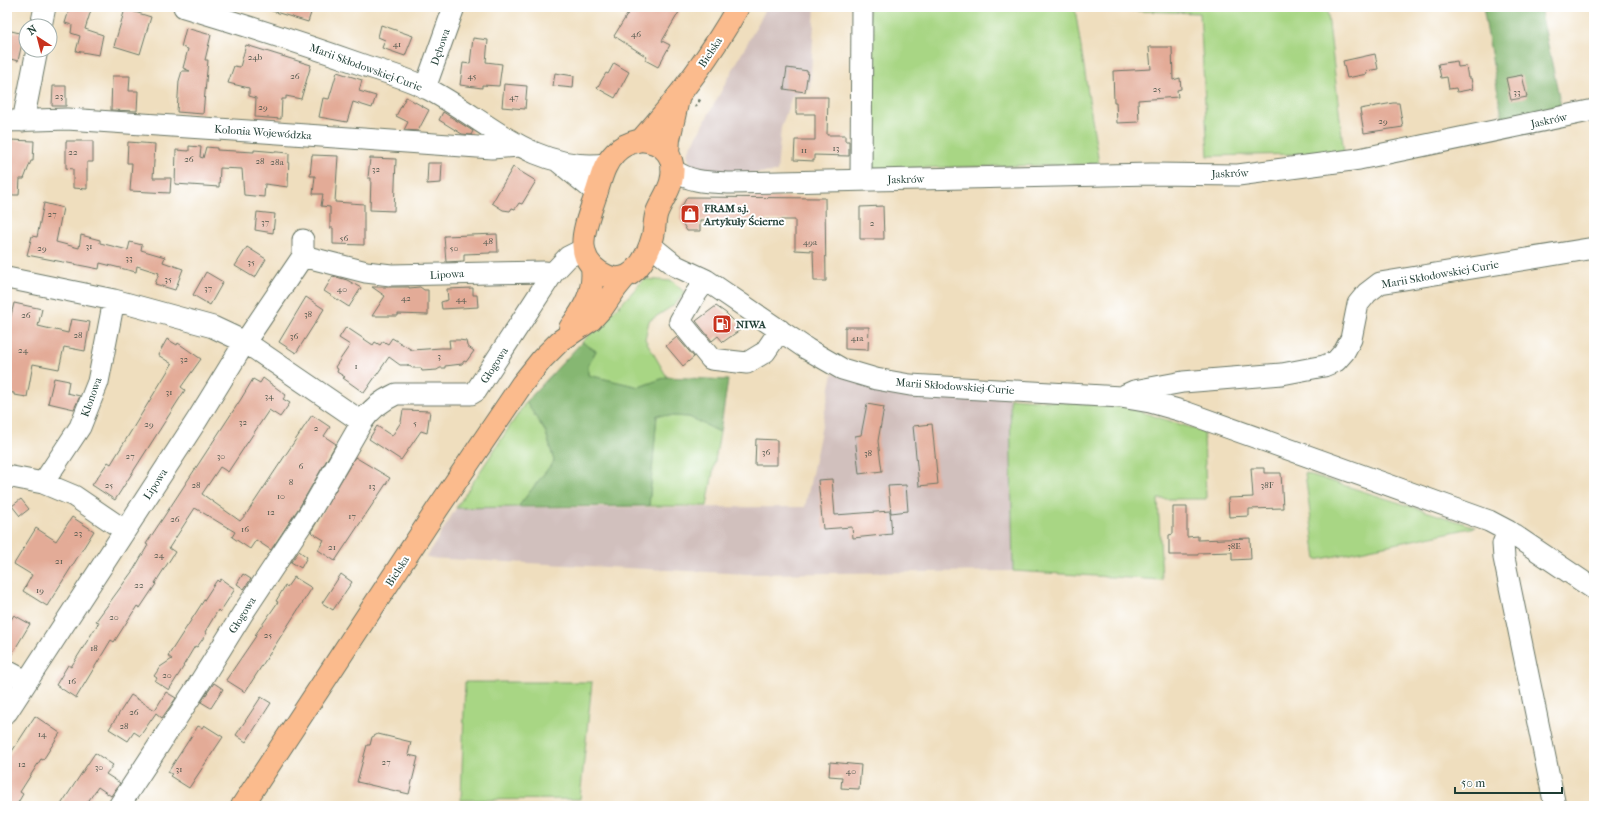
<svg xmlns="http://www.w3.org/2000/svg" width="1601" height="813" font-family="'IM FELL French Canon',serif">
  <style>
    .industrial { fill: #d1c0bd }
    .green { fill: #a8d684; stroke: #648a5c }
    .forest { fill: #86b772; stroke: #527a53 }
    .building { fill: #e3ab97 }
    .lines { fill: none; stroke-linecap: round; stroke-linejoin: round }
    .minor-casing { stroke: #687564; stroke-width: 23 }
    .major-casing { stroke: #687564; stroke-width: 24 }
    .path { stroke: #687564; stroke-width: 2.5; stroke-dasharray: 3 3; stroke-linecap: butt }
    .minor { stroke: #fff; stroke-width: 21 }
    .major { stroke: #fbbb8d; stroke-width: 22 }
    .labels { text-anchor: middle; stroke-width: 4; stroke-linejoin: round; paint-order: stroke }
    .number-label { font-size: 9px; fill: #50584d }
    .street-label { font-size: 11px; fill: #1f3d34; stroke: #fff }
    .poi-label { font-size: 11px; font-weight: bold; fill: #1f3d34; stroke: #fff; text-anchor: start }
  </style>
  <rect width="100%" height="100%" fill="#fff"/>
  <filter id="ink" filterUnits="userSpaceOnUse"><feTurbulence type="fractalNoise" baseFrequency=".025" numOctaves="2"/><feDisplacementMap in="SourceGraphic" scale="8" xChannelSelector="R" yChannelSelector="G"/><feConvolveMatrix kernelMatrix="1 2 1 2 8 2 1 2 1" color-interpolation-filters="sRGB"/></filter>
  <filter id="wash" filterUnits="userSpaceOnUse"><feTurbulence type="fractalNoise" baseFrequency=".012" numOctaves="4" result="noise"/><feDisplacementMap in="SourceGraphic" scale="16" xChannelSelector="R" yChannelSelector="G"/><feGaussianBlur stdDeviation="0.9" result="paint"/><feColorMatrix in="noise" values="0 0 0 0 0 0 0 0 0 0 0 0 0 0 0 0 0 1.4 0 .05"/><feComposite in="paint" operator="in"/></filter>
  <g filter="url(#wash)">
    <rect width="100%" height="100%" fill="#efdebe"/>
    <path class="industrial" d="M767,7H815L810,90L792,96L781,128L777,172L699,176L691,166L687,154Z
      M833,373L1010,398L1013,571L747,574L426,558L456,508L805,507Z"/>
    <path class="green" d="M869,7H1327L1344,153L1208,156L1200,13L1075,9L1099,164L868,169Z
      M644,279L672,281L685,293L674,305L649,321L645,339L667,377L639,387L588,375V365L596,351L582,342L627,298Z
      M1010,398L1126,407L1204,432L1206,499H1158L1162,580L1013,571Z
      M526,402L546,433L554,461L518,507L456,508Z
      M657,415L689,417L720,432L707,506H649Z
      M1305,473L1476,527L1316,560Z
      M465,682H592L580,799L461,800Z"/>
    <path class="forest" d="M1483,7H1540L1561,106L1503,122Z
      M582,342L596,351L588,365V375L639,387L667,377L728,380L720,432L689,417L657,415L649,506L518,507L554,461L546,432L526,402Z"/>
    <g id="blocks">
      <path class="building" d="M70,7H92L85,29L103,35L99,55L76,51L80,36L71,33L72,25L65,23Z
        M270,7H313L308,22L269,10Z
        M632,7H682L662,41L670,45L658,67L645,60L647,57L614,36Z
        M125,9L151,17L140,54L114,46Z
        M381,25L413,36L405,56L382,48L385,40L378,37Z
        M186,28L211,35L205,60H208L203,114L177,112L179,81L182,71H190L183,68L188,49L181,47Z
        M7,30L24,34L18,61L7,58Z
        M473,38L488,40L486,62L502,64L499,86L482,85V88L460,85L463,63L470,64Z
        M246,45L311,65L301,99L286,96V99H282L281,119L255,117L256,98L249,96V88L228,83L234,66L240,67Z
        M1149,47H1172L1173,80L1180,78L1181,89L1177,90L1178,97L1138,100L1139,122L1117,123L1116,102H1114L1113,71L1151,69Z
        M1375,54L1378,69L1366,71L1367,74L1347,78L1343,61Z
        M1457,61L1458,67L1466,66L1468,78H1471L1473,89L1457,92L1456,88L1449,89L1447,77L1441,78L1438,64Z
        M614,63L629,72L615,98L597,88L606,73L608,74Z
        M787,68L808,71L805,92L784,89Z
        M337,72L362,80L359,91L376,96L372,108L353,102L347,122L319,117L323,98L329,99Z
        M555,73L574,76L573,88L553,86Z
        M1522,75L1527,97L1511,100L1506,78Z
        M112,76H130L129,91H138L137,111L111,110Z
        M504,84L527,86L525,109L502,107Z
        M53,86H66V106H52Z
        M406,97L429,110L418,131L404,130L408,122L396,116Z
        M796,97H828L827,135H845V141H849V156L814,155V161L794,160L795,140H815V114H796Z
        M1393,103H1399L1403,127L1364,133L1360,109Z
        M443,112L473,131L471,135L462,134L439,120Z
        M10,140L34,141L33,161H31L24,179H20L19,195H8Z
        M66,141H93V162H87V189L73,188V169L66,168Z
        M128,142L155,144L153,178H171L170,193L130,191L132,163H127Z
        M189,146L201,147L200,157L203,158L206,147L217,148V150L254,152V150L289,153L288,187L265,184L264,197L244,195L242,169L220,168L219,187L175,184L176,150L189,151Z
        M312,155L338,156L335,202L364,204V245L333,244V228H330V207L321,206L323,194H313L315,176H310Z
        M370,158L396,159L394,211L370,210L371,178H368Z
        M428,163H442L441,183L427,184Z
        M513,167L536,181L522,204L519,203L515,209L512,208L510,211L503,210L492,203Z
        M687,197L825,198L826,281H814L813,251L795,250V220H700V231H687L680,219L681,208Z
        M44,203L63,208L56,242L79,248L81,235L100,240V243L128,250L130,242L142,245L141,250L165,257L163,262L183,269L175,290L155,284L159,273L137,266L136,272L100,263L99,269L27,255L32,236L37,237Z
        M883,206L884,239H860V207Z
        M257,212L275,214L273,233L255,230Z
        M497,234L498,252H490V253L464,254V261L446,262L444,236Z
        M247,247L266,259L255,278L235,266Z
        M206,272L223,282L210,305L193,295Z
        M333,276L347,280L361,288L349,307L324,291Z
        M372,287H409V288L420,287L424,290H428V315L398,314V316H372L385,296Z
        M473,288V295H477L478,307L442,309L441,302L448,300L447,289Z
        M306,297L324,309L296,353L279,342Z
        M14,303L42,309L38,326L68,333L71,319L90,322L85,351L64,347L59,369L33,364L27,397L14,395V393L7,392V332Z
        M716,306L726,313L735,322L747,325L723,342L718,336L712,341L696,321Z
        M346,327L373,345L375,342L380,345L383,341L388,344L392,338L412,350L441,348H450L449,340H459L466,341L467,346L474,351L466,362L464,361L462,364L445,366V368H440L437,370L422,371L421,368H413L407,365H400L389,357L364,393L343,378L345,377L337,372L338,369L335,367L350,345L339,338Z
        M845,327H869L868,350L845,349Z
        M677,337L694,357L683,366L666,346Z
        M167,339L177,345L178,343L201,359L181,387L185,390L115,500L92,485L108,462L111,464L172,364L158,355Z
        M54,378L69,381L67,393L80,396L74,409L48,403Z
        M263,378L286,395L283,399L290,403L280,417L269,410L228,472L220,467L202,494L240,521L247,513L312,415L330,427L324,436L336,444L300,506L271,550L256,540L250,549L232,537L235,532L195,508L169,548L175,552L155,583L156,584L140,608L137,606L114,642L111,640L76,698L56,685L68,665L71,667L99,622L96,621L134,569L148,545L146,544L241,399L253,379L260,383Z
        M867,404L884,407L878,441L882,471L859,474L855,436L861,435Z
        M403,410L430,411L427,433L421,431L401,460L369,439L377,426L392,436L401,422Z
        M932,424L938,484L919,486L913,426Z
        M756,439L777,440V465H755Z
        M355,457L390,478L335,561L318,550L324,540L311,532Z
        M1251,468H1264V473H1281L1283,508L1249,509V516L1229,517L1228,498L1253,497Z
        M832,479L835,515L890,511L892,534L853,538L852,527L823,529L818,480Z
        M906,485L908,511L891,513L888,486Z
        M21,499L29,509L20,516L12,506Z
        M1173,507H1187V537L1198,536V540L1250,538L1251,559L1232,560V552L1198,553V555H1169V535L1173,534Z
        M72,517L94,531L47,606L23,591L32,575L14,564L36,528L56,541Z
        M299,551L307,557L301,568L291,562Z
        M243,574L251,579L244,589L237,584Z
        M341,574L352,582L333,610L322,603Z
        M294,577L312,588L245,692L226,680L256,636L255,635L278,602L276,601L285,586L287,587Z
        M221,579L235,589L220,612L218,610L205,632L207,633L197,647L195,646L183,666H184L169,690L155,681L157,678L154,676L160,667L172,659L168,656L217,580L219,582Z
        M14,615L30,624L9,659H7V626Z
        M214,683L223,689L211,708L201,702Z
        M166,692L176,698L162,718L156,713L140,736L134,732L128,741L109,729L131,695L155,710Z
        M261,697L271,703L246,742L236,735Z
        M35,716L60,733L43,760L41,759L20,792L23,794L16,806H7V759Z
        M204,725L223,737L189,788L170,776L172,774L168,772L198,726L202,728Z
        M378,734L411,742L408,755L418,757L409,794L357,782L367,745H370L372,737Z
        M95,753L113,765L106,774L120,783L111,796L98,787L85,806H60Z
        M830,762L861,765L859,789L841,788L842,777L829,776Z"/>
    </g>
  </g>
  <g filter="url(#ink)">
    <use href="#blocks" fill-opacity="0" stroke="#687564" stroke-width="1"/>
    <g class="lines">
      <defs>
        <path id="minor" d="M184,7C244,25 304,44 363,65C384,72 407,78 426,88C485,118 533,173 606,164
          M41,26L45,7
          M425,88L454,7
          M7,121L67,119L248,131L492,148L519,146
          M23,121L37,50
          M559,162L597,193
          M672,169C691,183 708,182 731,183L1152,174L1238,175L1359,159L1594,110
          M861,180L862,7
          M650,245L676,266L706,280L807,349L842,369L876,379L910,385L1121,397L1150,402L1182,411L1489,521L1508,531L1594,589
          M303,256L366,272L391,275L544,272L553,273
          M7,278L114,300L213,327L245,342L362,422L310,512L243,613L197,687L119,806
          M706,280L695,295L680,321L711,359L747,363L765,352L780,330
          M1125,395L1134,391L1183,382L1282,374L1324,366L1336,361L1344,352L1351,339L1358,304L1367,293L1380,283L1594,248
          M362,422C370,410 383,400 396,394H471L476,391L553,273L568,257L584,249
          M7,476L43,483L74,496L124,530
          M43,483L80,427L98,382L114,300
          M1508,531L1503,544L1504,558L1555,806
          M7,671L26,681
          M7,712L197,420L245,342L303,256V240"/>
        <path id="major" d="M641,140C665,142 677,158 671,182C668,193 661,202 657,212C654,220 655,228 653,236C648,256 632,287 607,276C568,259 587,223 596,194C601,180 603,165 615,153C621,146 632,142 641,140Z
          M641,140C678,99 711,55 738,7
          M668,153L669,139L678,99
          M570,328C584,309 595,291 592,267
          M242,806L438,508L522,384L542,359L560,341L591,320L603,307L616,288L625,277"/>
      </defs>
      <use href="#minor" class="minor-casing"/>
      <use href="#major" class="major-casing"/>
      <path class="path" d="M695,107L701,98
        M265,804L282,806
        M624,806L664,804L701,806"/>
      <use href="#minor" class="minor"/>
      <use href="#major" class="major"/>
    </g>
  </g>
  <defs>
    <symbol id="shop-square" viewBox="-11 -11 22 22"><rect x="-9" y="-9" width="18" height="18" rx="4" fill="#c8321e" stroke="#fff"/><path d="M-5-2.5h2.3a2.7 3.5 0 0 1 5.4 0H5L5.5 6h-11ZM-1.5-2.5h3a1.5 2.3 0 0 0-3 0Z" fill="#fff"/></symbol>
    <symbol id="fuel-square" viewBox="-11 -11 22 22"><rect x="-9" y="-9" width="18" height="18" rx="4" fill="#c8321e" stroke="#fff"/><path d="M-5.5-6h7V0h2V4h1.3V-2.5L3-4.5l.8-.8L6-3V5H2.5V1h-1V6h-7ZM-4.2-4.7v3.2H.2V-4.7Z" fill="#fff"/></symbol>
  </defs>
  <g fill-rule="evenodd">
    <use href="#shop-square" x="679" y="203" width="22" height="22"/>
    <use href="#fuel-square" x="711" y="313" width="22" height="22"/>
  </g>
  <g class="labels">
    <g class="number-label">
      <text x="636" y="37">46</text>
      <text x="397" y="47">41</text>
      <text x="255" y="60">24b</text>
      <text x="295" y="79">26</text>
      <text x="472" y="79">45</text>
      <text x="1157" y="92">25</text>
      <text x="1517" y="95">33</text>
      <text x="59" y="99">23</text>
      <text x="514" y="100">47</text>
      <text x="263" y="110">29</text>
      <text x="1383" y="124">29</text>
      <text x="836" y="151">13</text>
      <text x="804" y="153">11</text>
      <text x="73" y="155">22</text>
      <text x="189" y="162">26</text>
      <text x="260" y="164">28</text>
      <text x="277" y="165">28a</text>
      <text x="376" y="172">32</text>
      <text x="52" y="217">27</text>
      <text x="265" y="225">37</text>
      <text x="872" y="226">2</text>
      <text x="344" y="241">56</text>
      <text x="488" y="244">48</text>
      <text x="810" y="245">49a</text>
      <text x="89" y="249">31</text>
      <text x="42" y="251">29</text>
      <text x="454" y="251">50</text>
      <text x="129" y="261">33</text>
      <text x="251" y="265">35</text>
      <text x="168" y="282">35</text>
      <text x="208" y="291">37</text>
      <text x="342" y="292">40</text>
      <text x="406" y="301">42</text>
      <text x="461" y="302">44</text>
      <text x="308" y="317">38</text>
      <text x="26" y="318">26</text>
      <text x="78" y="338">28</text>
      <text x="294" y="339">36</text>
      <text x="857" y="341">41a</text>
      <text x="23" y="353">24</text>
      <text x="439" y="359">3</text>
      <text x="184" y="362">32</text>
      <text x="356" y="369">1</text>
      <text x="169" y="395">31</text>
      <text x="269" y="399">34</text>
      <text x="243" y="425">32</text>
      <text x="415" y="426">5</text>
      <text x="149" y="427">29</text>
      <text x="316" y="431">2</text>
      <text x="766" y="455">36</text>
      <text x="868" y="456">38</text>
      <text x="130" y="459">27</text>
      <text x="221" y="459">30</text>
      <text x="301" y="469">6</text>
      <text x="291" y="485">8</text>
      <text x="109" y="488">25</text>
      <text x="196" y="488">28</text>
      <text x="1267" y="488">38F</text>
      <text x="372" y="489">13</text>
      <text x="281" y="499">10</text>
      <text x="271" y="515">12</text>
      <text x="352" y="519">17</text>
      <text x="175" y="522">26</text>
      <text x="245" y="532">16</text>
      <text x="78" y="536">23</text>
      <text x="1234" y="549">38E</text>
      <text x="332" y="550">21</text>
      <text x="159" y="558">24</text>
      <text x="59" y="564">21</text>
      <text x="139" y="588">22</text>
      <text x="40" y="593">19</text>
      <text x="114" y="620">20</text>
      <text x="268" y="638">25</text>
      <text x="94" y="651">18</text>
      <text x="167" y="678">20</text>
      <text x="72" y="684">16</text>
      <text x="134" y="715">26</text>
      <text x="124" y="729">28</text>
      <text x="42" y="737">14</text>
      <text x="386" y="765">27</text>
      <text x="22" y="767">12</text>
      <text x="99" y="770">30</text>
      <text x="179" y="772">31</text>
      <text x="851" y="774">40</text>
    </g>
    <g class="street-label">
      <text transform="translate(440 47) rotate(-71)" y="4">Dębowa</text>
      <text transform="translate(710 52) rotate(-56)" y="4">Bielska</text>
      <text transform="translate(366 67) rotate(20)" y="4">Marii Skłodowskiej-Curie</text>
      <text transform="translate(1549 120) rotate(-12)" y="4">Jaskrów</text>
      <text transform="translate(263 132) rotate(4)" y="4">Kolonia Wojewódzka</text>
      <text transform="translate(1230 173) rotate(-2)" y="4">Jaskrów</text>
      <text transform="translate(906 179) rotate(-1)" y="4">Jaskrów</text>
      <text transform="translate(447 274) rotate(-3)" y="4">Lipowa</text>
      <text transform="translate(1440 274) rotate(-10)" y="4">Marii Skłodowskiej-Curie</text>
      <text transform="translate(494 365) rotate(-57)" y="4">Głogowa</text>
      <text transform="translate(955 386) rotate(4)" y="4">Marii Skłodowskiej-Curie</text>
      <text transform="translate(91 397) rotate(-70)" y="4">Klonowa</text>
      <text transform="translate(155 484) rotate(-57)" y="4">Lipowa</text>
      <text transform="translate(397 571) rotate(-57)" y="4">Bielska</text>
      <text transform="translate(242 615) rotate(-58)" y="4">Głogowa</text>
    </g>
    <g class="poi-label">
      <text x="704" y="212">FRAM s.j.<tspan x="704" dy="13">Artykuły Ścierne</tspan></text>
      <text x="736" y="328">NIWA</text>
    </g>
  </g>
  <rect width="1601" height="813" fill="none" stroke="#fff" stroke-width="24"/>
  <g transform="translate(38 38) rotate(324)"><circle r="19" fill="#ffffff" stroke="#a5b1ae"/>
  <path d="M0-3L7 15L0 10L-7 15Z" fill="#c8321e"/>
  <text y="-6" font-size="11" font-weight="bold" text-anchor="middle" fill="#1f3d34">N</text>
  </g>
  <path d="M1455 787v6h107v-6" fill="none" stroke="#1f3d34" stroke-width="2"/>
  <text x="1461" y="787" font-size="12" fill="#1f3d34" stroke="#ffffff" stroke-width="3" paint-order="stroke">50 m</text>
</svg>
